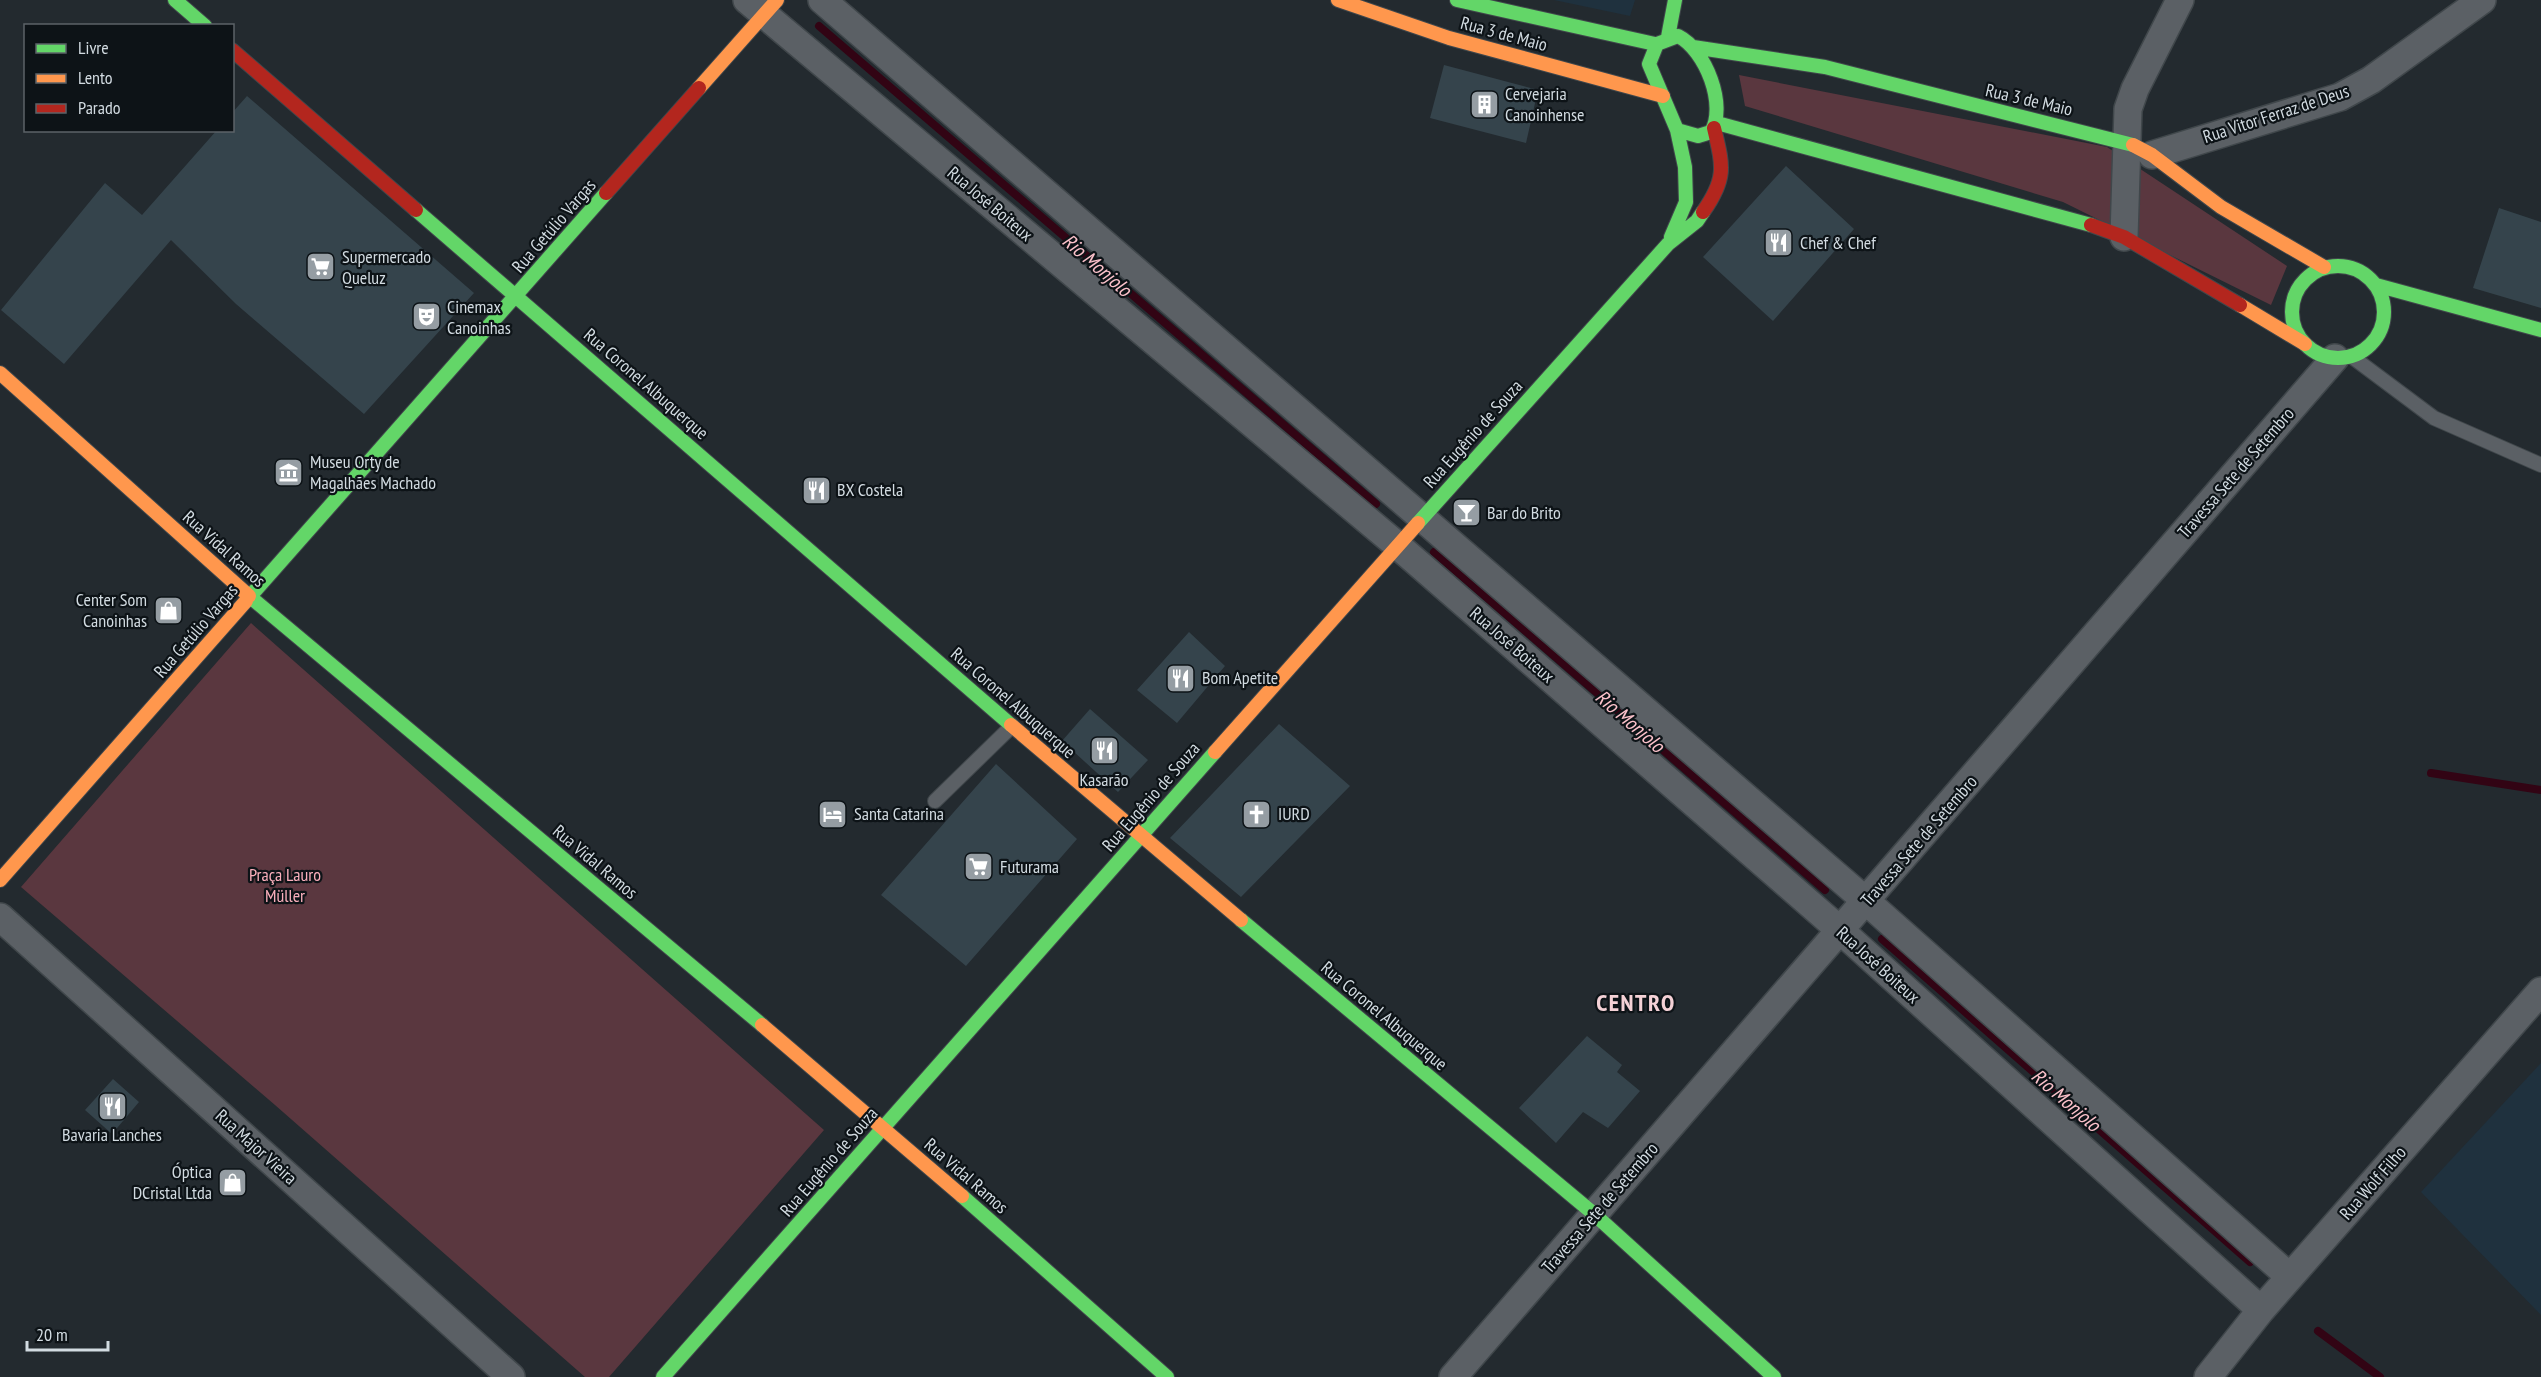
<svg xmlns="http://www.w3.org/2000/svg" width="2541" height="1377" font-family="'PT Sans Narrow',sans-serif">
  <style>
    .built { fill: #1f313e }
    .green { fill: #5a373f }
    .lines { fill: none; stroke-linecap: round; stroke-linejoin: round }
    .stream { stroke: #320414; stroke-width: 8 }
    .building { fill: #35444c }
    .lane-casing { stroke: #40474b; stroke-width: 16 }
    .street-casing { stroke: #40474b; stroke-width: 30 }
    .fast-casing { stroke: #40474b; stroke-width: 16 }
    .slow-casing { stroke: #40474b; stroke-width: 16 }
    .jam-casing { stroke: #40474b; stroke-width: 16 }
    .lane { stroke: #5b6065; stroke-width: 14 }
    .street { stroke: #5b6065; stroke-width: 27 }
    .fast { stroke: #63d668; stroke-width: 14 }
    .slow { stroke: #ff974d; stroke-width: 14 }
    .jam { stroke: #b3261e; stroke-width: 14 }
    .labels { text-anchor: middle; stroke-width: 4.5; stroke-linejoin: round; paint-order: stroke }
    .street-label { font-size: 18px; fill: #d2dbe1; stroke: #0d1317 }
    .poi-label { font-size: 18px; fill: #d2dbe1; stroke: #0d1317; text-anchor: start }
    .park-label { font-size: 18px; fill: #fbafbc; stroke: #0d1317 }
    .water-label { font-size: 20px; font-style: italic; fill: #fcc2cb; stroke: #0d1317 }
    .district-label { font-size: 24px; font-weight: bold; letter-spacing: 1.5px; fill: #f4d1d6; stroke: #0d1317 }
  </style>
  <rect width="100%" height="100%" fill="#232a2f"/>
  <path class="built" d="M1554,0H1635L1630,16Z
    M2541,1063V1315L2421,1192Z"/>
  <path class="green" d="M1739,75L2107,147L2287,266L2271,305L2063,202L1745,106Z
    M251,623L824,1130L609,1377H585L275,1105L21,887Z"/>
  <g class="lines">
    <path class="stream" d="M819,26L1376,504
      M1434,552L1825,890
      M2431,773L2541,790
      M1882,939L2250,1262
      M2318,1331L2380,1377"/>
  </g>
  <path class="building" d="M1444,65L1538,90L1526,143L1430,118Z
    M247,96L474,293L364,414L236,304L171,240L64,364L1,310L105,183L142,215L217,130H232V113Z
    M1786,166L1854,229L1773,321L1703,257Z
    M2499,208L2541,222V308L2473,288Z
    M1189,632L1225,666L1177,723L1137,690Z
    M1090,709L1148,760L1118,792L1062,741Z
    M1279,724L1350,786L1241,897L1170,838Z
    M996,764L1077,839L966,966L881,895Z
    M1587,1036L1622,1065L1617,1072L1640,1091L1608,1128L1583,1112L1556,1143L1519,1108Z
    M113,1079L139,1102L112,1134L85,1110Z"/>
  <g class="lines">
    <defs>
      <path id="lane" d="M2351,356L2434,418L2541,465
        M935,801L1012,726"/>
      <path id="street" d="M747,0L1397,545L1841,931L2261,1310
        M822,0L1866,901L2290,1277
        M2152,155L2340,97L2371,80L2482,0
        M2124,237L2128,109L2135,89L2180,0
        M0,917L511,1377
        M1453,1377L2335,358
        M2208,1377L2261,1310L2541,991"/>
      <path id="fast" d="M175,0L205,26
        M1457,0L1655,44
        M1678,36C1706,50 1727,106 1711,132L1698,136L1677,130L1649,64L1657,44Z
        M1668,37L1675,0
        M1693,47L1825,67L2133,145
        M1717,123L2091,225
        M416,210L1011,725
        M1671,237L1686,202L1685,167L1677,130
        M2292 312a46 46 0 1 1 92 0a46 46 0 1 1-92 0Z
        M2376,285L2541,330
        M1418,523L1668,244L1697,221L1703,212
        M249,596L762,1025
        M246,601L606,193
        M1241,920L1594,1214L1774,1377
        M962,1196L1167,1377
        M663,1377L1215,752"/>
      <path id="slow" d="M1338,0L1449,38L1663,96
        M699,88L777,0
        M2133,145L2152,155L2221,207L2324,267
        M2240,305L2305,344
        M0,373L249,596
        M1011,725L1241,920
        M1215,752L1418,523
        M0,880L246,601
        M762,1025L962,1196"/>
      <path id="jam" d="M232,50L416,210
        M606,193L699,88
        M1703,212C1727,178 1723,166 1714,128
        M2091,225L2124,237L2240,305"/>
    </defs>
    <use href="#lane" class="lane-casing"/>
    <use href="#street" class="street-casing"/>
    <use href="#fast" class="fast-casing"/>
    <use href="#slow" class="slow-casing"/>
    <use href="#jam" class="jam-casing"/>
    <use href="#lane" class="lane"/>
    <use href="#street" class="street"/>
    <use href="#fast" class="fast"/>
    <use href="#slow" class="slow"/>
    <use href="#jam" class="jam"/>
  </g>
  <defs>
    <symbol id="building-square" viewBox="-11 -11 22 22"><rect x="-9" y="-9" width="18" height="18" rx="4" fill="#959da3" stroke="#0d1317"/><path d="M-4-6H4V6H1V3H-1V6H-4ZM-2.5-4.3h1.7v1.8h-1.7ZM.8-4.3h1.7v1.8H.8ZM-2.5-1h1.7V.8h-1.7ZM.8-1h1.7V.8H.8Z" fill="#fff"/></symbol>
    <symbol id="restaurant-square" viewBox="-11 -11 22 22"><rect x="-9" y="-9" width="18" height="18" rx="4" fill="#959da3" stroke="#0d1317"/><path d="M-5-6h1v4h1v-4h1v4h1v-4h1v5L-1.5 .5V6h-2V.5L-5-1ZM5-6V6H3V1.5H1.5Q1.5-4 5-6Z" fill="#fff"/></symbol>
    <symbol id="supermarket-square" viewBox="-11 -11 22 22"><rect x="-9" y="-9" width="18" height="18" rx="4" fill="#959da3" stroke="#0d1317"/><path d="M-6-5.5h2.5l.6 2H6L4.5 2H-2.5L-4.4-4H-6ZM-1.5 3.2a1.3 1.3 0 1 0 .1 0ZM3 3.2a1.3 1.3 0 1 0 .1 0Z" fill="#fff"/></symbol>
    <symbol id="theatre-square" viewBox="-11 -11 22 22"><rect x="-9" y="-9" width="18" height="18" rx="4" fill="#959da3" stroke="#0d1317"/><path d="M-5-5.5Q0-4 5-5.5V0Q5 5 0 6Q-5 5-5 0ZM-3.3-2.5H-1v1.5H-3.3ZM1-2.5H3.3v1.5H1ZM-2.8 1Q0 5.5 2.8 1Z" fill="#fff"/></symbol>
    <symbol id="museum-square" viewBox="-11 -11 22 22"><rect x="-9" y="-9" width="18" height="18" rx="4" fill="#959da3" stroke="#0d1317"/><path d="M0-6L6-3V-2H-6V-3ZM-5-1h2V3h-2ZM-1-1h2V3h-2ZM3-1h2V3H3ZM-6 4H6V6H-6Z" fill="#fff"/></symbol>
    <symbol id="bar-square" viewBox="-11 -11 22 22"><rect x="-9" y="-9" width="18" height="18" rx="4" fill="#959da3" stroke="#0d1317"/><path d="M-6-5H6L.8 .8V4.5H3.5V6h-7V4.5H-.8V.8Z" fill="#fff"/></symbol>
    <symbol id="shop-square" viewBox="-11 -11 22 22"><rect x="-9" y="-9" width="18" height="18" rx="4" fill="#959da3" stroke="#0d1317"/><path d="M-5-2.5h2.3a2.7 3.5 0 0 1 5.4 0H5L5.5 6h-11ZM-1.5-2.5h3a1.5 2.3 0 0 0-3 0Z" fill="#fff"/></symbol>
    <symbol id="hotel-square" viewBox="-11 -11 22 22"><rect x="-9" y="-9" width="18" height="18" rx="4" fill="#959da3" stroke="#0d1317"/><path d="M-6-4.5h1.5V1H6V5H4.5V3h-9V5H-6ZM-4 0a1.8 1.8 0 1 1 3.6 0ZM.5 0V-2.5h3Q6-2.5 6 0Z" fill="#fff"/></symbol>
    <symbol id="church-square" viewBox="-11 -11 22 22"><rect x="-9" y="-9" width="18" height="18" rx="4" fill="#959da3" stroke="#0d1317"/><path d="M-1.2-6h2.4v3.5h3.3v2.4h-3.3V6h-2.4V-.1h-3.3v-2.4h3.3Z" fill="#fff"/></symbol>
  </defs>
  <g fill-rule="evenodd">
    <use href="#building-square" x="1468" y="88" width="33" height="33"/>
    <use href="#restaurant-square" x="1762" y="226" width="33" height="33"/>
    <use href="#supermarket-square" x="304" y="250" width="33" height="33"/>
    <use href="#theatre-square" x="410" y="300" width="33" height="33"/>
    <use href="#museum-square" x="272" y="456" width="33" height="33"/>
    <use href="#restaurant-square" x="800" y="474" width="33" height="33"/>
    <use href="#bar-square" x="1450" y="496" width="33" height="33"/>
    <use href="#shop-square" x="152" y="594" width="33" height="33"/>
    <use href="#restaurant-square" x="1164" y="662" width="33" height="33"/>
    <use href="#restaurant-square" x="1088" y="734" width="33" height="33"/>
    <use href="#hotel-square" x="816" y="798" width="33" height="33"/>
    <use href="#church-square" x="1240" y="798" width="33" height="33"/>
    <use href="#supermarket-square" x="962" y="850" width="33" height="33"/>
    <use href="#restaurant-square" x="96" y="1090" width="33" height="33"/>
    <use href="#shop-square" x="216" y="1166" width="33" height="33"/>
  </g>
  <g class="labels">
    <g class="street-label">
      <text transform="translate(1504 34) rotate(15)" y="6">Rua 3 de Maio</text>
      <text transform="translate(2029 100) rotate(13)" y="6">Rua 3 de Maio</text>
      <text transform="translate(2276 114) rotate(-18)" y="6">Rua Vitor Ferraz de Deus</text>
      <text transform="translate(990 204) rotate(40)" y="6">Rua José Boiteux</text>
      <text transform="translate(554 226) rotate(-49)" y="6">Rua Getúlio Vargas</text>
      <text transform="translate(646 384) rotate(41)" y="6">Rua Coronel Albuquerque</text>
      <text transform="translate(1473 434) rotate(-48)" y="6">Rua Eugênio de Souza</text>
      <text transform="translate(2236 473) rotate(-49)" y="6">Travessa Sete de Setembro</text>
      <text transform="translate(224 549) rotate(42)" y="6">Rua Vidal Ramos</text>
      <text transform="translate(196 631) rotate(-49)" y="6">Rua Getúlio Vargas</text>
      <text transform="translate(1512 645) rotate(41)" y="6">Rua José Boiteux</text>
      <text transform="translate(1013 703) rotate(41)" y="6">Rua Coronel Albuquerque</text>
      <text transform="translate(1151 797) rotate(-49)" y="6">Rua Eugênio de Souza</text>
      <text transform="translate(1919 841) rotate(-49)" y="6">Travessa Sete de Setembro</text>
      <text transform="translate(595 862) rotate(40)" y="6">Rua Vidal Ramos</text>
      <text transform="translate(1878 965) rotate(42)" y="6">Rua José Boiteux</text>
      <text transform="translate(1384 1016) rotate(40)" y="6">Rua Coronel Albuquerque</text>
      <text transform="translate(256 1147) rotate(42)" y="6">Rua Major Vieira</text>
      <text transform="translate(829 1162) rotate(-49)" y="6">Rua Eugênio de Souza</text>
      <text transform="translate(966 1176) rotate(41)" y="6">Rua Vidal Ramos</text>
      <text transform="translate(2373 1183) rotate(-49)" y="6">Rua Wolf Filho</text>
      <text transform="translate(1600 1208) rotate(-49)" y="6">Travessa Sete de Setembro</text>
    </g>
    <g class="poi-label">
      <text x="1505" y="100">Cervejaria<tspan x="1505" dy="21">Canoinhense</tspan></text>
      <text x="1800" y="249">Chef &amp; Chef</text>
      <text x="342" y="263">Supermercado<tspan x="342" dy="21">Queluz</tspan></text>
      <text x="447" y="313">Cinemax<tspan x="447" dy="21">Canoinhas</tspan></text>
      <text x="310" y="468">Museu Orty de<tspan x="310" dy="21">Magalhães Machado</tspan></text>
      <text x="837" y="496">BX Costela</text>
      <text x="1487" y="519">Bar do Brito</text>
      <text x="147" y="606" text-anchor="end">Center Som<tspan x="147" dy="21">Canoinhas</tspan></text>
      <text x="1202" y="684">Bom Apetite</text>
      <text x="1104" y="786" text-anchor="middle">Kasarão</text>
      <text x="854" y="820">Santa Catarina</text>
      <text x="1278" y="820">IURD</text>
      <text x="1000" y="873">Futurama</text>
      <text x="112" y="1141" text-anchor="middle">Bavaria Lanches</text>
      <text x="212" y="1178" text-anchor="end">Óptica<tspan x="212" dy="21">DCristal Ltda</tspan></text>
    </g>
    <g class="park-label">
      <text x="285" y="881">Praça Lauro<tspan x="285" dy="21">Müller</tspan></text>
    </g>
    <g class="water-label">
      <text transform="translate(1097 265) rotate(41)" y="7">Rio Monjolo</text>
      <text transform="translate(1630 721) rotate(41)" y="7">Rio Monjolo</text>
      <text transform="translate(2066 1100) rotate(41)" y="7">Rio Monjolo</text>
    </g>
    <g class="district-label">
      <text x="1636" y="1011">CENTRO</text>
    </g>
  </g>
  <rect x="24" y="24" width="210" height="108" fill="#0d1317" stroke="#5c6368" stroke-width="1.5"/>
  <rect x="36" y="44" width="30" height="9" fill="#63d668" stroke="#5c6368" stroke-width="1.5"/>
  <text x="78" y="54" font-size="18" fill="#d2dbe1">Livre</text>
  <rect x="36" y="74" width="30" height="9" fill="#ff974d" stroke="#5c6368" stroke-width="1.5"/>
  <text x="78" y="84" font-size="18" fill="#d2dbe1">Lento</text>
  <rect x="36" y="104" width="30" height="9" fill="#b3261e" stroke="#5c6368" stroke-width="1.5"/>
  <text x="78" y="114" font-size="18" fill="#d2dbe1">Parado</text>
  <path d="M27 1341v9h81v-9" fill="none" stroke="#d2dbe1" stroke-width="3"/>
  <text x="36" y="1341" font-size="18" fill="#d2dbe1" stroke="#0d1317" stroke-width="4.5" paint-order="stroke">20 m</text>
</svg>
